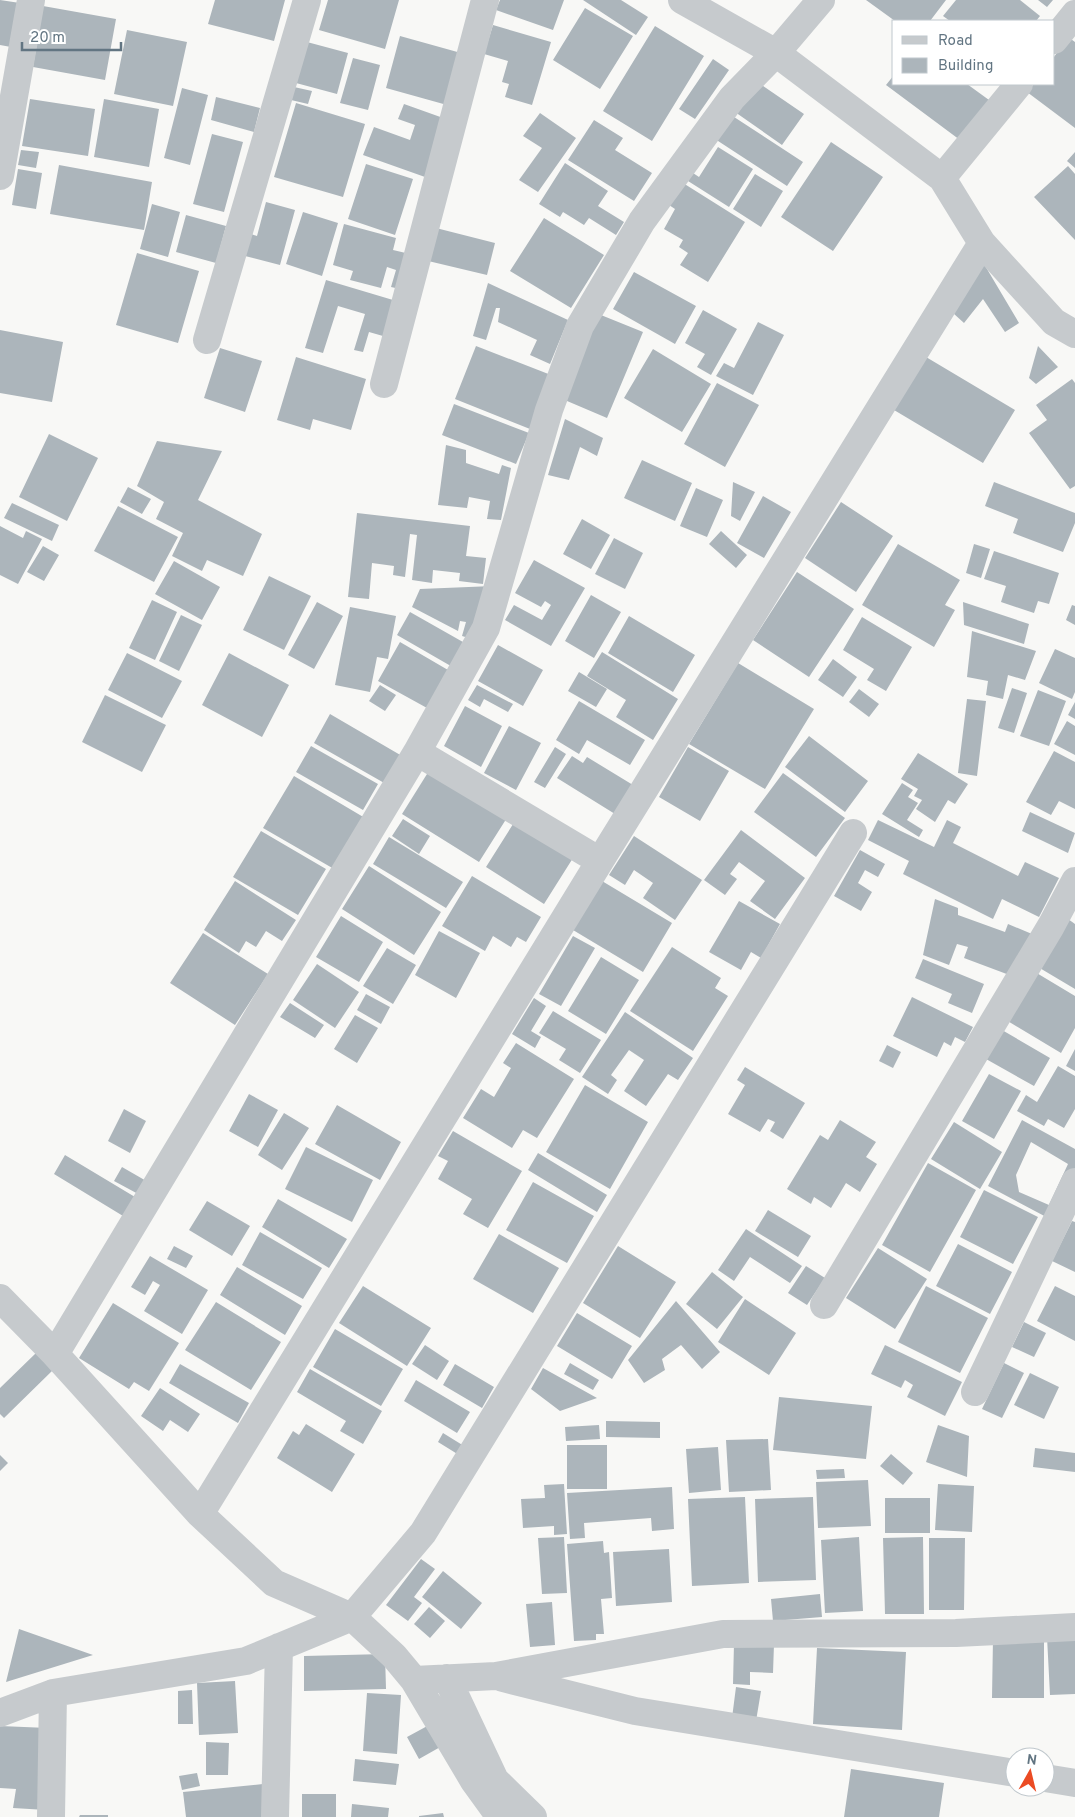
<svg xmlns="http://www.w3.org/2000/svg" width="1075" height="1817" font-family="Overpass,sans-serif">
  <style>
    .building { fill: #acb5bb; fill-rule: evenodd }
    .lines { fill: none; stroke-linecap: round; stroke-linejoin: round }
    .street { stroke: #c6cacd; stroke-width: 28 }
  </style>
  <rect width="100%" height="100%" fill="#f8f8f6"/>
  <path class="building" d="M0,0L20,3L11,47L0,45Z
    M215,0H285L274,41L208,24Z
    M328,0H399L385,49L319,30Z
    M500,0H564L553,30L496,10Z
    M583,0H621L648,17L636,35Z
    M866,0H946L930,21H895Z
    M956,0H1020L1040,16L1036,21H950L943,16Z
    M1038,0H1053L1047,7Z
    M43,6L116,19L105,80L33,67Z
    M585,8L633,36L600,89L553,60Z
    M493,25L551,42L532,105L505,97L509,84L502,82L508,61L484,54Z
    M655,26L704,56L652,141L603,111Z
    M127,30L187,42L173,106L114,94Z
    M400,36L461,53L447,105L386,88Z
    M1068,37L1075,42V128L1027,92L1034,84H1054V57Z
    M307,42L348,53L337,94L296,83Z
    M353,58L380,65L368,110L340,103Z
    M713,59L729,70L695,119L679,109Z
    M894,75V84H967L989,100L960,140L886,85Z
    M756,81L804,114L782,145L735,112Z
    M294,87L312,91L308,104L291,100Z
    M182,88L208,95L190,165L164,158Z
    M216,97L260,108L254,132L211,120Z
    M30,99L95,109L88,156L22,146Z
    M104,99L159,109L149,167L94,157Z
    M296,103L365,124L343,197L274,177Z
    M404,104L446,119L425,177L363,155L374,127L410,140L415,125L398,119Z
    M540,113L576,138L538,192L519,180L542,148L523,136Z
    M731,115L803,162L787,186L715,139Z
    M594,120L623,138L615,150L652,173L634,201L568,160Z
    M212,134L243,142L224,212L193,204Z
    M831,142L883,177L833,251L781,217Z
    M718,147L753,169L729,207L688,181L693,173L699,177Z
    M21,150L39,152L36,168L18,165Z
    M1075,152V168L1067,161Z
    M565,163L608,191L598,206L624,222L616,235L589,218L584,225L563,212L560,217L539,204Z
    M366,164L413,179L395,235L348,219Z
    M59,165L152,182L144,230L50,214Z
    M1068,166L1075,174V240L1034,197Z
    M18,169L42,173L36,209L12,205Z
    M755,174L783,191L761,227L733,209Z
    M683,183L745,222L708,282L680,265L688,253L679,247L683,240L664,229L675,209L669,205Z
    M266,202L295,210L280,265L245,256L251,234L257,236Z
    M152,204L180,212L168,257L140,249Z
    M303,212L338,223L322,276L286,264Z
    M186,215L226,226L216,263L176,252Z
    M544,218L604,255L571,308L510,271Z
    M344,224L396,238L393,250L410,254L400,289L391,287L396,270L387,267L381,288L350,280L353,271L333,265Z
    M432,227L495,243L487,275L424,260Z
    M137,253L199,271L178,343L116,325Z
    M984,264L1019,323L1005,332L983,299L964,323L953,313Z
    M634,272L696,306L675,344L613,309Z
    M326,280L393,300L383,336L369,332L363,352L354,350L365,314L338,306L323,353L305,348Z
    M488,283L568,320L550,364L530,355L537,340L498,322L500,308H496L486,340L473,336Z
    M703,310L737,329L711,375L697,367L705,354L685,343Z
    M596,313L643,332L607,418L560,398Z
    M758,322L784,335L753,395L716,376L724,363L734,368Z
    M0,330L63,342L52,402L0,393Z
    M476,346L551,375L530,429L455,399Z
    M1038,346L1058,367L1036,384L1029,378Z
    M220,348L262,361L245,412L204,398Z
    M653,349L711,384L682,432L624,398Z
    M296,357L366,379L351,430L313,419L310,430L277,420Z
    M926,357L1015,410L983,463L894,410Z
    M1072,379L1075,383V486L1070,489L1029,433L1047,420L1036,405Z
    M717,383L759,405L725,467L684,444Z
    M454,404L529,433L516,464L442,435Z
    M565,419L603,438L597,456L580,447L569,480L548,475Z
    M49,434L98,458L67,521L19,497Z
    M157,441L222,451L198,500L262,534L243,576L207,560L202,571L172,556L183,533L156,519L164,502L137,486Z
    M446,445L466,450V463L499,474L502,465L511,468L501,520L487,519L490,501L469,497L467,508L438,505Z
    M642,460L692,483L675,521L624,498Z
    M733,482L755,492L740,521L731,516Z
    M994,482L1075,513V523L1063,552L1013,533L1018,519L985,506Z
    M128,487L151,499L142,514L120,502Z
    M696,488L723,500L707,537L680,526Z
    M763,496L791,512L764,558L737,543Z
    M841,502L893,536L856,592L805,558Z
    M12,503L59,525L52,541L4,518Z
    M118,506L178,537L154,582L94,551Z
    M357,513L470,526L466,556L486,558L483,584L459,581L460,573L433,570L432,583L412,580L417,535L410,534L405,577L393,575L394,566L372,563L369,599L348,597Z
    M582,519L610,535L591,569L563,554Z
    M0,526L23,538L26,531L42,539L18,584L0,575Z
    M721,531L747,555L736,568L709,544Z
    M614,538L643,553L625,589L595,574Z
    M898,544L960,580L945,605L955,610L934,647L862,605Z
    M974,544L990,549L981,578L966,573Z
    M43,546L59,555L44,581L27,572Z
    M994,551L1059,573L1049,604L1038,601L1034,613L1001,602L1006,586L984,579Z
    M534,560L585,588L551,646L505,620L514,605L542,620L551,605L545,601L541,607L515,593Z
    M174,561L220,587L202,620L155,594Z
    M797,572L854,609L809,677L753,640Z
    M269,576L311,596L284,650L243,630Z
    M493,586L472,639L462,636L466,622L460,621L458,631L412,607L420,589Z
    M591,595L621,612L594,658L565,641Z
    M152,600L177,612L155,660L129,648Z
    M317,602L343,616L314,669L288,655Z
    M963,602L1029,624L1024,644L964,625Z
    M1072,605L1075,606V625L1066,620Z
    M350,607L396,616L388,659L377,657L370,692L335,685Z
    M410,612L470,646L456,669L397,635Z
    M181,615L202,625L179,671L159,661Z
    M629,616L695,655L673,692L608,653Z
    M862,617L912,647L886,691L867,680L874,669L843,650Z
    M972,631L1036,651L1025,680L1008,675L1003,699L986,695L988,681L967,677Z
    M400,642L448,670L427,708L378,681Z
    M498,645L543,670L523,706L478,681Z
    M1055,649L1075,658V692L1072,699L1039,683Z
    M602,652L678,699L653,740L616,717L626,700L587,676Z
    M127,653L182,681L162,718L108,690Z
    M229,653L289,685L262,737L202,705Z
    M833,659L857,677L843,697L818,680Z
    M738,663L814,709L765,789L689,744Z
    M579,672L607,689L596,707L568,691Z
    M380,685L396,695L385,711L369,701Z
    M477,685L513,704L508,712L484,699L480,707L468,700Z
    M1012,688L1027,693L1014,733L998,728Z
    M859,689L879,704L869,717L849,702Z
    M1038,690L1066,701L1049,746L1020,736Z
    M105,695L166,725L142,772L82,742Z
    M967,699L986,701L977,776L958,773Z
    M579,701L645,740L630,765L587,740L579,754L556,740Z
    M1075,702V719L1068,715Z
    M465,706L502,726L481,767L444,746Z
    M330,714L402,756L386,784L314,743Z
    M1067,721L1075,726V755L1054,744Z
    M509,726L541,743L516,790L484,773Z
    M809,736L868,781L845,812L785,767Z
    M311,746L378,784L363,810L296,772Z
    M555,747L566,754L545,788L534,782Z
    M688,747L729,771L700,821L659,797Z
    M1054,751L1075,762V809L1059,801L1051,815L1026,802Z
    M918,753L968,784L955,804L948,800L935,822L916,809L922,800L914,796L918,789L901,779Z
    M572,756L583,763L587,757L633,785L615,814L557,778Z
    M432,766L510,813L479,862L402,814Z
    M783,773L845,818L816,857L754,812Z
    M294,776L365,818L334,869L263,828Z
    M902,783L913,790L908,797L918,803L907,820L923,830L919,837L882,814Z
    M1030,812L1075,833L1068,853L1022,831Z
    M403,819L430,836L419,854L392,836Z
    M878,820L934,847L947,820L961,827L953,843L1018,876L1025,862L1059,878L1039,917L1002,899L993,919L903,874L909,861L868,840Z
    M515,821L573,858L544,904L486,867Z
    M741,830L805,878L775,919L750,901L765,881L739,862L730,874L737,879L725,895L704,880Z
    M261,831L326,869L298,915L233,877Z
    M634,836L702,880L675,920L643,898L653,883L634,870L625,885L609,875Z
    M389,837L463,882L446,908L373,864Z
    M860,850L885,864L878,877L865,870L858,883L872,892L861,911L834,896Z
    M369,866L441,912L414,955L342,909Z
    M472,876L541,917L526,942L517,937L511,947L493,936L485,951L442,926Z
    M235,881L296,920L282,941L266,931L256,947L246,941L239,953L204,930Z
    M602,881L672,923L643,972L573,930Z
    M935,899L958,908V915L1005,932L1008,924L1032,934L1012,976L964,958L968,947L957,944L949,965L923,955Z
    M739,901L780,924L761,958L751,952L741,970L709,952Z
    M341,916L383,942L359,982L316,957Z
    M1068,919L1075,924V989L1038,967Z
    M439,931L480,953L456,998L415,975Z
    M203,933L268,974L235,1025L170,983Z
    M573,936L595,948L561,1006L539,994Z
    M672,947L721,978L715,988L728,996L693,1051L630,1011Z
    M387,948L416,965L393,1004L363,986Z
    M601,957L639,980L606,1034L568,1011Z
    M923,959L984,984L972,1013L948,1003L952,994L915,978Z
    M317,964L359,992L335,1028L293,1000Z
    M1035,972L1075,996V1028L1061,1053L1006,1020Z
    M366,994L390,1007L381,1024L357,1010Z
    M912,997L973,1027L965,1042L955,1037L951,1046L944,1042L937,1057L893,1036Z
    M534,998L546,1006L531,1031L541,1037L535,1048L512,1034Z
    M290,1003L324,1025L315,1038L280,1017Z
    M553,1011L601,1040L580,1073L559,1060L566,1049L539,1033Z
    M625,1012L693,1058L678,1080L668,1074L646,1106L624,1091L644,1060L629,1050L611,1075L617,1080L608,1094L582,1077Z
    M355,1015L378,1028L357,1063L334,1049Z
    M1002,1030L1050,1058L1034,1086L986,1059Z
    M516,1043L574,1079L537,1138L523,1130L512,1148L463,1118L481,1089L494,1097L511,1068L503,1063Z
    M887,1045L901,1052L893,1068L879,1061Z
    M1075,1049V1071L1066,1066Z
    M1058,1066L1075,1076V1109L1064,1128L1048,1119L1044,1126L1017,1111L1026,1095L1037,1102Z
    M745,1067L805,1103L783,1139L770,1131L775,1122L768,1119L760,1132L728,1114L745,1085L737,1080Z
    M989,1074L1021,1091L994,1139L962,1121Z
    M585,1085L648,1122L610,1189L546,1152Z
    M249,1094L278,1110L258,1147L229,1131Z
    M337,1105L401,1142L380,1180L315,1144Z
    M124,1109L146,1121L130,1153L108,1141Z
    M284,1113L309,1128L282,1170L258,1155Z
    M840,1120L876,1142L866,1157L877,1164L860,1192L846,1183L831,1208L814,1197L811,1204L787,1189L820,1135L828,1140Z
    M1022,1120L1075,1149V1171L1050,1219L988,1186ZM1031,1142L1068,1164L1049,1205L1019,1192L1016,1175Z
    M954,1122L1002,1152L980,1189L931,1159Z
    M453,1131L522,1171L488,1228L463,1214L472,1199L438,1179L448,1161L438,1156Z
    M306,1147L373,1180L352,1222L285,1189Z
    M538,1153L607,1195L597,1212L528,1170Z
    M65,1155L140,1200L128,1219L54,1174Z
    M928,1163L976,1190L930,1272L882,1245Z
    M122,1167L148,1182L140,1195L114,1181Z
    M533,1182L594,1216L567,1263L506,1230Z
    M984,1190L1038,1217L1013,1264L960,1237Z
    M278,1199L347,1239L329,1268L262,1227Z
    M207,1201L250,1226L232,1256L189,1230Z
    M768,1210L811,1236L798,1257L755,1231Z
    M1072,1221L1075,1222V1272L1052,1261Z
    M746,1229L802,1266L790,1283L750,1257L734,1281L718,1270Z
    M260,1232L322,1268L303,1299L242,1265Z
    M499,1234L559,1268L533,1313L473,1279Z
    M958,1244L1012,1272L990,1314L936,1286Z
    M174,1246L193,1256L186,1268L167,1259Z
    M618,1246L676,1282L640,1338L583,1303Z
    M878,1248L927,1279L895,1329L846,1298Z
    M150,1256L208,1290L182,1334L144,1311L160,1285L153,1281L145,1295L131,1287Z
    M806,1266L825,1278L807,1305L788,1293Z
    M237,1267L302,1306L285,1335L220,1295Z
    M712,1272L743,1297L717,1329L686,1304Z
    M363,1286L431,1328L407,1366L339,1323Z
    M926,1286L988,1318L960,1373L898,1342Z
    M1055,1286L1075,1296V1341L1037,1321Z
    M745,1299L796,1333L769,1375L718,1342Z
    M676,1301L720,1352L702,1369L681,1345L662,1359L665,1370L644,1383L628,1360Z
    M216,1302L281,1342L251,1390L185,1350Z
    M113,1303L179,1343L149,1391L134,1382L129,1389L79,1358Z
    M577,1313L632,1346L612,1379L557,1346Z
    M1024,1322L1046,1333L1034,1357L1012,1347Z
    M335,1329L403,1369L381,1406L313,1367Z
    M425,1345L449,1361L437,1380L412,1364Z
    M885,1345L962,1382L945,1416L907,1397L913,1385L905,1380L901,1388L871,1374Z
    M36,1353L53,1370L4,1418L0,1414V1388Z
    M570,1363L599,1380L593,1390L564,1374Z
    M1004,1363L1024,1373L1002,1418L982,1409Z
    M180,1364L249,1403L238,1423L169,1383Z
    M455,1364L494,1387L482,1408L443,1385Z
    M543,1368L597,1398L560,1411L531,1389Z
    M310,1369L382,1411L363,1444L340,1431L346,1421L297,1392Z
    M1030,1373L1059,1387L1044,1419L1014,1405Z
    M416,1380L470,1412L457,1433L404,1401Z
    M160,1388L200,1414L188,1432L170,1420L163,1431L141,1416Z
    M779,1397L872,1406L866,1459L773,1450Z
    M606,1421L660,1422V1438L606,1437Z
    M306,1424L355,1454L332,1492L277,1458L293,1431L299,1435Z
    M599,1425L600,1439L566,1441L565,1427Z
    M938,1425L969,1436L967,1477L926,1462Z
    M443,1433L464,1446L459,1455L438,1442Z
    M768,1439L771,1490L729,1492L726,1440Z
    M567,1445H607V1489H567Z
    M718,1447L721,1490L689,1493L686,1449Z
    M1035,1448L1075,1453V1472L1033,1467Z
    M891,1454L913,1473L903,1485L880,1466Z
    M0,1455L8,1463L0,1471Z
    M844,1469L845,1478L817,1479L816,1470Z
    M868,1480L871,1526L818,1528L816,1482Z
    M564,1484L567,1534L554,1535V1526L523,1528L521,1499L545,1498L544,1485Z
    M938,1484L974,1486L972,1532L935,1530Z
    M672,1487L674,1529L652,1531L651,1518L584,1523L585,1538L570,1539L567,1493Z
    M745,1497L749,1583L692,1586L688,1499Z
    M813,1497L816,1580L758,1582L755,1499Z
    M885,1498H930V1533H885Z
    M564,1537L567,1593L542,1594L538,1538Z
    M859,1537L863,1611L825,1613L821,1540Z
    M923,1537L924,1614H885L883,1538Z
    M929,1538H965L964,1610H929Z
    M603,1541L604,1553L609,1552L612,1598L601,1599L604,1634H596V1640L574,1641L567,1544Z
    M669,1549L672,1602L616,1606L613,1552Z
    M421,1559L435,1569L414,1597L422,1603L408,1621L386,1605Z
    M443,1571L482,1603L461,1629L422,1597Z
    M820,1594L822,1617L773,1621L771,1599Z
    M552,1602L555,1645L530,1647L526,1604Z
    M429,1607L445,1621L430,1638L414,1624Z
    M19,1629L93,1655L6,1682Z
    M1075,1635V1694L1050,1695L1047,1637Z
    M993,1638L1044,1639V1698H992Z
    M734,1643L774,1644L773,1673L750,1672V1685L733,1684Z
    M817,1648L906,1652L902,1730L813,1724Z
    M385,1654L386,1689L304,1691V1656Z
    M235,1681L238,1733L199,1735L197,1683Z
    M736,1687L761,1691L756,1721L732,1718Z
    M192,1690L193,1724H178V1691Z
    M367,1693L401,1695L397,1754L363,1751Z
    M431,1724L442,1746L419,1759L407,1737Z
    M0,1726L48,1728L46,1810L13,1808L16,1789L0,1788Z
    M206,1742L229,1743L228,1775H206Z
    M355,1759L399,1764L396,1785L353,1781Z
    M851,1769L944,1783L939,1817H844Z
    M197,1773L200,1786L182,1790L179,1776Z
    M263,1784L266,1817H186L183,1792Z
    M302,1794H336V1817H302Z
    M352,1804L389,1808L388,1817H351Z
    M443,1813L444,1817H419V1816Z
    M80,1815H108V1817H79Z"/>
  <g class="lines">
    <path class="street" d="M682,0L776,53L942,178L982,243L1054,322L1075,334
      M1054,40L1075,14
      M0,176L31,0
      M942,178L1019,84
      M207,340L307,0
      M384,384L485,0
      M417,752L600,861
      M0,1298L55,1354L200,1514L274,1583L352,1617L394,1656L414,1680L474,1781L500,1817
      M824,1305L1051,926L1075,881
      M55,1354L417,752L486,628L549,410L580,326L642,221L732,98L776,53L821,0
      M975,1392L1075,1182
      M200,1514L600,861L982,243
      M447,1678L495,1780L533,1817
      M503,1678L635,1711L1015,1773
      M414,1680L496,1676L723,1634L956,1633L1075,1627
      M0,1713L53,1693L246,1661L352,1617L423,1533L853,833
      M1045,1778L1075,1783
      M51,1817L53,1693
      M275,1817L279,1647"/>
  </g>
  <rect x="892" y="20" width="162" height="65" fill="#ffffff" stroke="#c0c8cd"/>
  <rect x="902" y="36" width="25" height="8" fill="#c6cacd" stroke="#c0c8cd"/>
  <text x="938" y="45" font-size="15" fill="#627582">Road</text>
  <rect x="902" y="58" width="25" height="15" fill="#acb5bb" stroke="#c0c8cd"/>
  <text x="938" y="70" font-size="15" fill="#627582">Building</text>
  <g transform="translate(1030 1772) rotate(8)"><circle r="24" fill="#ffffff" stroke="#c0c8cd"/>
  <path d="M0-4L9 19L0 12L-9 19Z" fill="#eb4b23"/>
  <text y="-8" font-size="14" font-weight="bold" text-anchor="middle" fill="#627582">N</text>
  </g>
  <path d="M22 42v8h99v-8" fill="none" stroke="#627582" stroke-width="2.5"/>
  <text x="30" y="42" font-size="15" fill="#627582" stroke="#ffffff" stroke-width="4" paint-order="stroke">20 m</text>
</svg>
